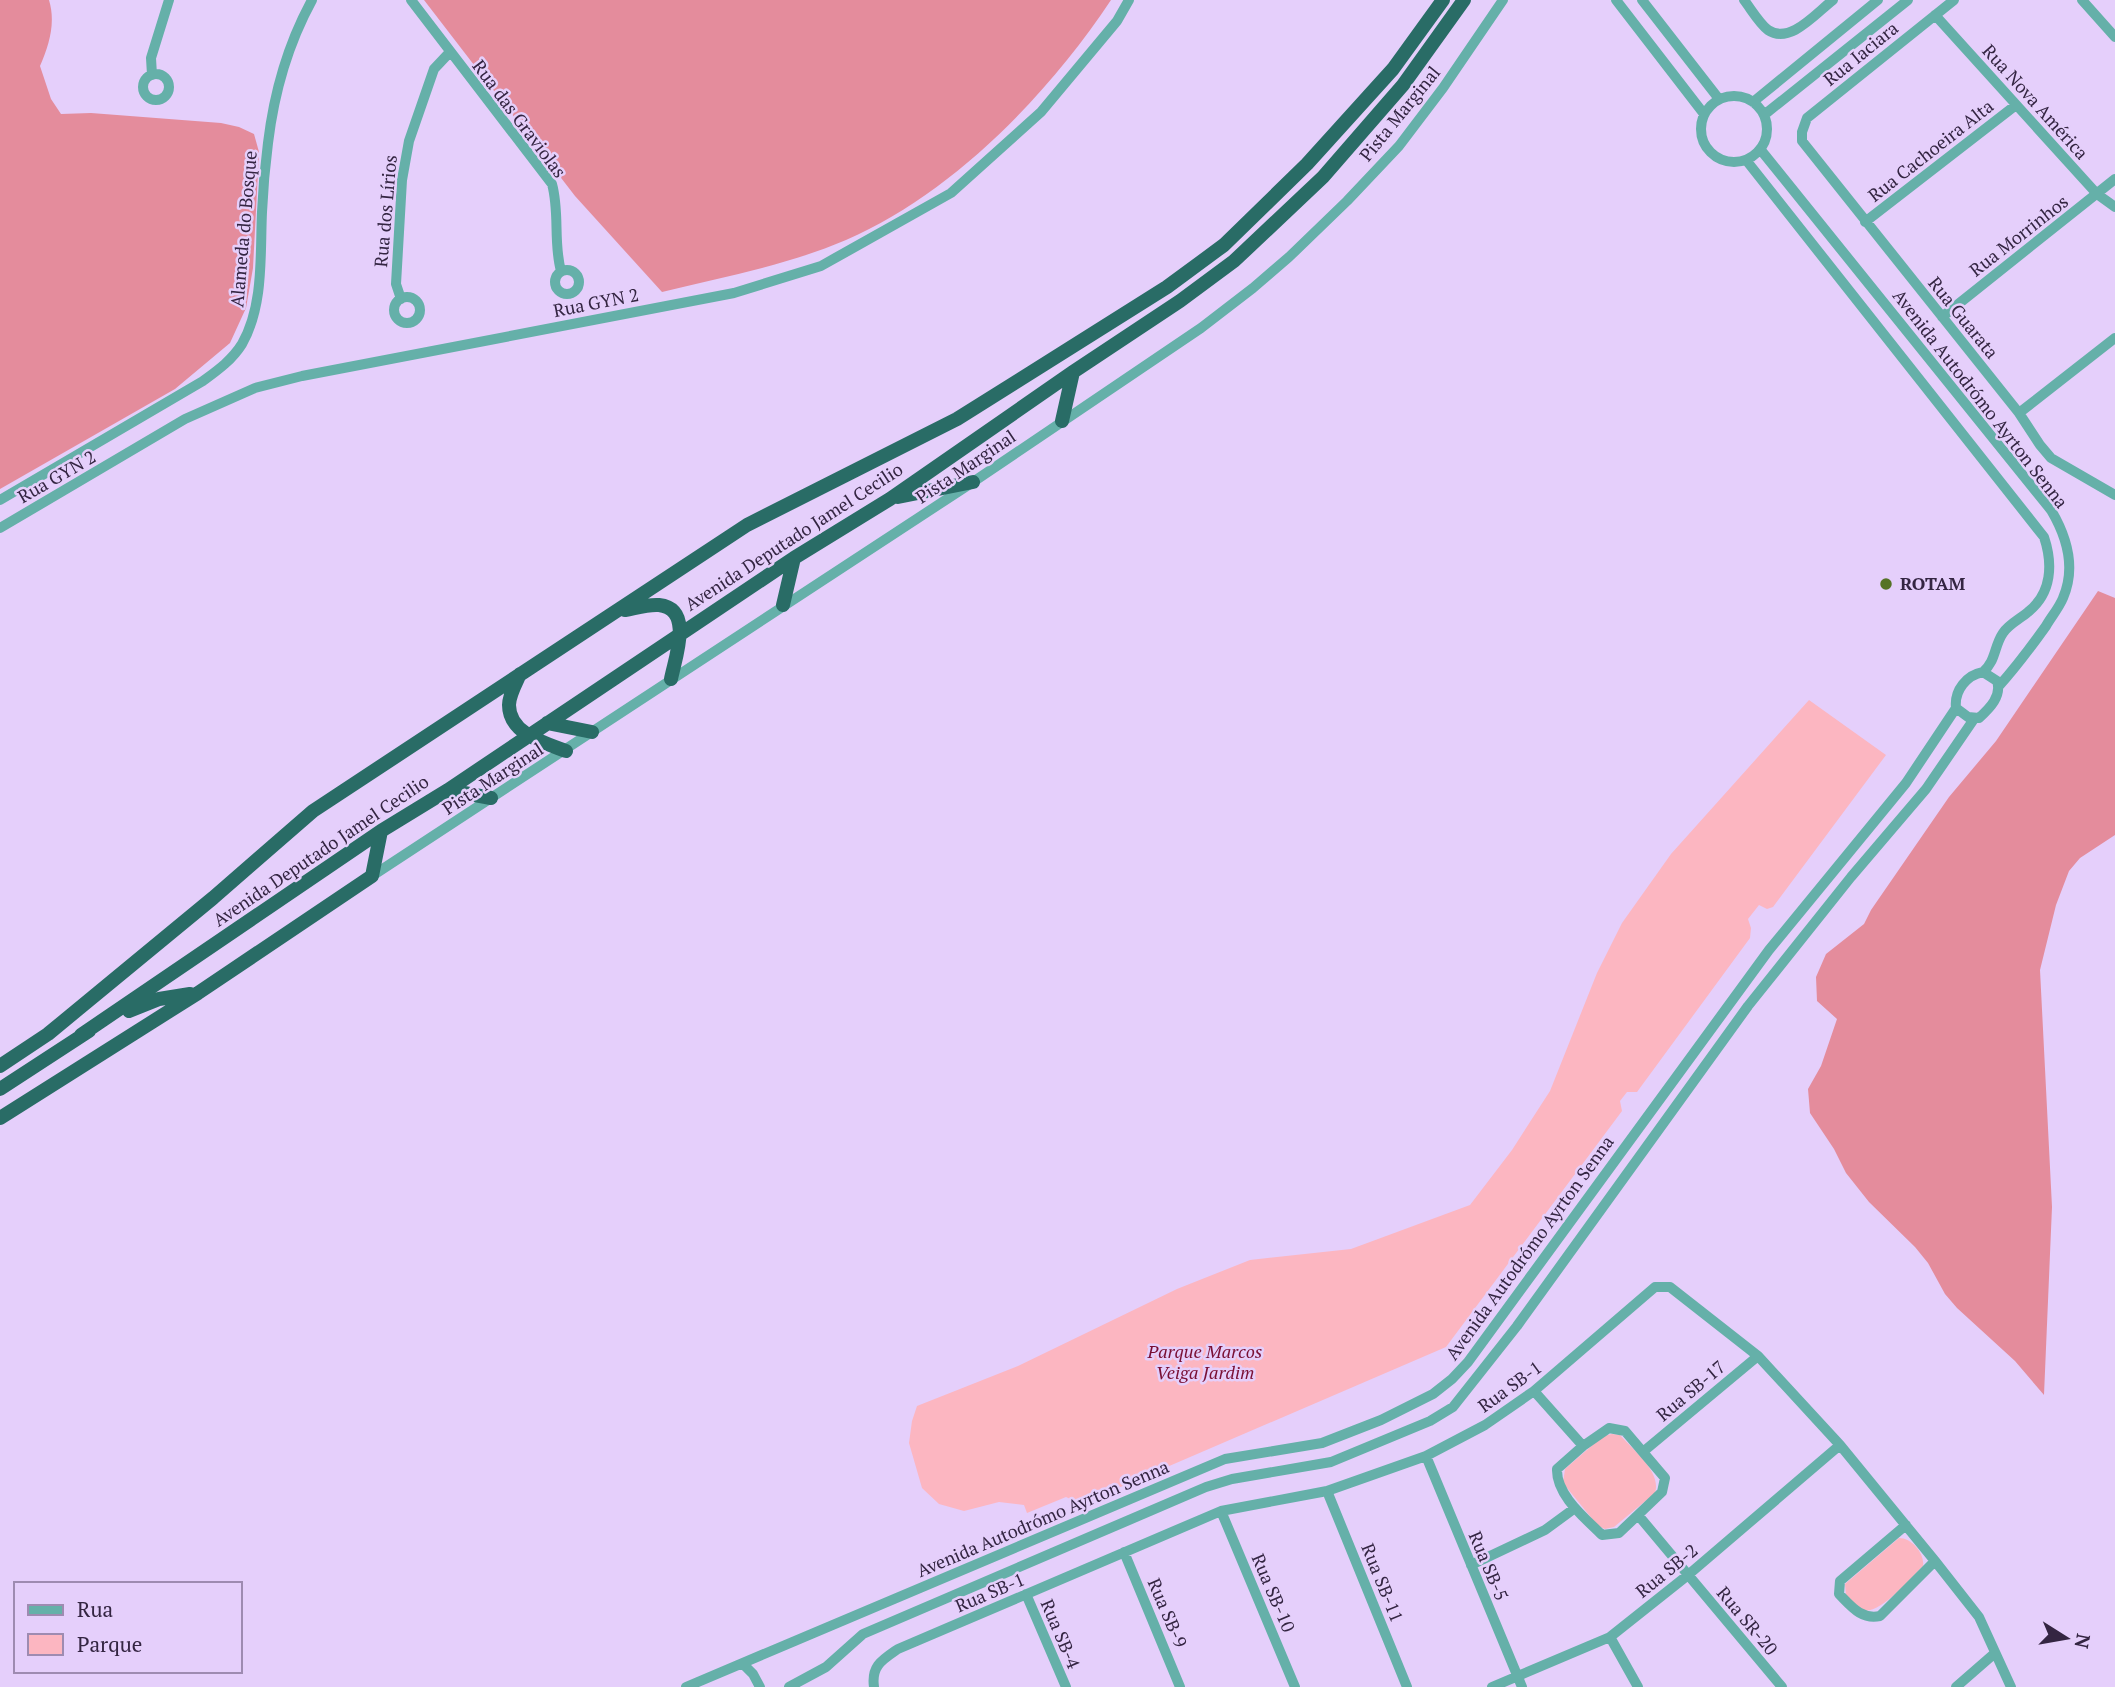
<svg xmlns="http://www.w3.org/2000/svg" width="2115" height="1687" font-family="'PT Serif',serif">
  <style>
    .green { fill: #fcb6c1 }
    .forest { fill: #e48c9c }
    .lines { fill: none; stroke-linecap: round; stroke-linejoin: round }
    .minor { stroke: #65b0a9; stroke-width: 10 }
    .highway { stroke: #296c66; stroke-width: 14 }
    .poi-dot { fill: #557226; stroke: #e5cffb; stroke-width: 2.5 }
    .labels { text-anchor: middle; stroke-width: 5; stroke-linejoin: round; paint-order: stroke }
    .street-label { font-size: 18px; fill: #342542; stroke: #e5cffb }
    .poi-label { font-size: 18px; font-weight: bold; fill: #342542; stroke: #e5cffb; text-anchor: start }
    .park-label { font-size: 18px; font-style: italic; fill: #790f34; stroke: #e5cffb }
  </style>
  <rect width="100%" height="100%" fill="#e5cffb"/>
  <path class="green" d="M1809,700L1886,755L1773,907L1767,909L1759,905L1748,919L1751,928L1750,938L1637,1092H1627L1620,1101L1622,1111L1446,1347L1081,1504L1066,1497L1027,1513L1024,1505L999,1502L964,1511L939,1504L922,1488L909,1443L912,1421L917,1406L1018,1366L1177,1289L1250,1260L1351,1249L1470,1205L1512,1150L1550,1091L1597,973L1622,923L1671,854Z
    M1612,1434L1620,1435C1633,1450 1662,1472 1655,1493L1614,1527L1605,1529L1598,1526L1563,1483L1565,1469L1603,1436Z
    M1899,1538C1912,1538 1925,1554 1923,1566C1911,1578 1879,1616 1862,1610C1856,1608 1850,1600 1846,1595L1845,1584Z"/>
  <path class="forest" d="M0,0H49C56,23 49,45 40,66L51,99L61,114L91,113L221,123L239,127L254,134L259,152L253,268L246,308L230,343L175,389L0,489Z
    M424,0H1111C1048,95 952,194 846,240C788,265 723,277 662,292L575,196Z
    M2098,591L2115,598V835L2080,858L2069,871L2056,905L2040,970L2052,1207L2044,1395L2015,1361L1957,1308L1945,1294L1928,1263L1915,1247L1869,1202L1846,1173L1834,1149L1810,1113L1808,1089L1821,1066L1837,1019L1817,1001L1816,977L1826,954L1864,924L1871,910L1949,797L1996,741Z"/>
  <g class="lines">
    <path class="minor" d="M411,0L552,184C560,213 553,242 561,271
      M1616,0L1704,114
      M1642,0L1719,99
      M1744,0C1751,9 1759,23 1768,30C1790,45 1816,13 1833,0
      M1954,0L1807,118L1802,132V141L2019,413L2040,445L2051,458L2115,495
      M2082,0L2115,37
      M1935,15L2097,194L2115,207
      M143 87a13 13 0 1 1 26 0a13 13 0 1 1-26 0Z
      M152,75L151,58L169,0
      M1701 129a33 33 0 1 1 66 0a33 33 0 1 1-66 0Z
      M1753,102L1878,0
      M1764,115L1908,0
      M1760,149L2051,510C2067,537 2076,568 2063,598C2059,608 2051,617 2046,626C2031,647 2016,667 1999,686
      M1746,160L2044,537C2053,564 2052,593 2028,612C2020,619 2009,624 2003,633C1994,646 1996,661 1983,672
      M1865,222L2016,105
      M555 282a12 12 0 1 1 24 0a12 12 0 1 1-24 0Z
      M394 310a13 13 0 1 1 26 0a13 13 0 1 1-26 0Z
      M401,299L396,284L402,180L409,141L434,69L450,52
      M1942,317L2115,179
      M2019,413L2115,338
      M0,500L203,381C218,370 232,360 242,344C264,305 260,256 262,212C263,189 265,166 268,143C274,93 288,44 312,0
      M0,528L185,419L255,388L302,376L734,293L821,266L951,193L1041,112L1117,21L1129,0
      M1983,672L1997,681C2002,696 1990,708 1979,718L1968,717L1956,708C1954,690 1967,675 1983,672Z
      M372,876L973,482L1201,328L1253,288L1289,257L1347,201L1399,146L1443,88L1503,0
      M1534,1391L1583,1446
      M1609,1428L1625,1431L1665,1478L1662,1492L1619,1533L1602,1535C1585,1518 1556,1495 1557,1469L1583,1446Z
      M1644,1451L1758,1356
      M1426,1456L1522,1687
      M1327,1491L1407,1687
      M1221,1511L1295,1687
      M1638,1515L1782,1687
      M1906,1525L1840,1581L1839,1594C1851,1606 1861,1620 1880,1616L1935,1561
      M1124,1552L1180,1687
      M1471,1565L1545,1530L1575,1508
      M1026,1594L1066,1687
      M1610,1637L1638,1687
      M743,1664L753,1674L760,1687
      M686,1687L1225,1459L1322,1443L1381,1420L1433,1394L1452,1379L1468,1362L1769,950L1906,783L1956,708
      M789,1687L826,1667L863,1634L1206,1487L1232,1479L1331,1462L1430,1421L1453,1407L1517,1326L1748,1006L1851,877L1926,789L1974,719
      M874,1687C871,1666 882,1660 898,1649L1221,1511L1327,1491L1426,1456L1485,1425L1534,1391L1655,1287H1670L1758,1356L1840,1445L1935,1561L1979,1617L2011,1687
      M1492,1687L1610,1637L1688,1575L1840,1445
      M1956,1687L1995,1653"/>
    <path class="highway" d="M1062,421L1073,372
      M898,497L973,482
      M783,605L794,558
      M625,610C636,608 648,604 659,605C694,609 675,658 671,679
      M520,674C516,683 509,695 509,705C509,734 545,743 566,751
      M547,723L592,732
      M448,790L491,798
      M129,1011L159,999L190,994
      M81,1035L381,831L448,790L794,558L890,499L1073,372L1180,301L1234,261L1323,177L1403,85L1464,0
      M0,1066L48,1034L213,898L313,811L747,525L957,419L1167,287L1224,245L1307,164L1393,69L1443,0
      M0,1089L89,1031
      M0,1118L198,993L372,876L381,831"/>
  </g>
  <circle class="poi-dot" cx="1886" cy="584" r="7"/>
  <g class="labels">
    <g class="street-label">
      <text transform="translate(1861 54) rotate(-39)" y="6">Rua Iaciara</text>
      <text transform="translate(2035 102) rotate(48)" y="6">Rua Nova América</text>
      <text transform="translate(1400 114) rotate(-51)" y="6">Pista Marginal</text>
      <text transform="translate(519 119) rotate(53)" y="6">Rua das Graviolas</text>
      <text transform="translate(1931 151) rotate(-38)" y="6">Rua Cachoeira Alta</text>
      <text transform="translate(386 211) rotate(-85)" y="6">Rua dos Lírios</text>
      <text transform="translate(244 229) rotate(-85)" y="6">Alameda do Bosque</text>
      <text transform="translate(2019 236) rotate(-38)" y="6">Rua Morrinhos</text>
      <text transform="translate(596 303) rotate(-11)" y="6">Rua GYN 2</text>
      <text transform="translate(1963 318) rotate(51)" y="6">Rua Guarata</text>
      <text transform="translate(1980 399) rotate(52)" y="6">Avenida Autodrómo Ayrton Senna</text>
      <text transform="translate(966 467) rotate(-34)" y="6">Pista Marginal</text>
      <text transform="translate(57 477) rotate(-30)" y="6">Rua GYN 2</text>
      <text transform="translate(794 537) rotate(-33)" y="6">Avenida Deputado Jamel Cecilio</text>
      <text transform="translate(493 779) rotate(-33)" y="6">Pista Marginal</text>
      <text transform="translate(321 851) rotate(-34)" y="6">Avenida Deputado Jamel Cecilio</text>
      <text transform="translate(1530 1248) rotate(-54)" y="6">Avenida Autodrómo Ayrton Senna</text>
      <text transform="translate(1510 1387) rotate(-36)" y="6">Rua SB-1</text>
      <text transform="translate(1691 1391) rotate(-40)" y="6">Rua SB-17</text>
      <text transform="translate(1043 1519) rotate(-23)" y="6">Avenida Autodrómo Ayrton Senna</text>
      <text transform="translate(1488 1566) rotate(67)" y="6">Rua SB-5</text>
      <text transform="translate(1667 1571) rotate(-39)" y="6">Rua SB-2</text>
      <text transform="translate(1382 1583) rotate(68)" y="6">Rua SB-11</text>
      <text transform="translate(990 1593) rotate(-23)" y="6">Rua SB-1</text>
      <text transform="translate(1273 1593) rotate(67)" y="6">Rua SB-10</text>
      <text transform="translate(1167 1613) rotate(67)" y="6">Rua SB-9</text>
      <text transform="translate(1747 1621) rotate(50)" y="6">Rua SR-20</text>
      <text transform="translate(1060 1634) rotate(67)" y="6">Rua SB-4</text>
    </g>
    <g class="poi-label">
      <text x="1900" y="590">ROTAM</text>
    </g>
    <g class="park-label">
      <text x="1205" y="1358">Parque Marcos<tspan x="1205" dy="21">Veiga Jardim</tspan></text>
    </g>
  </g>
  <rect x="14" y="1582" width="228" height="91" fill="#e5cffb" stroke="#9e8bb1" stroke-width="2"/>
  <rect x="28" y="1605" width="35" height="10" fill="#65b0a9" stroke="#9e8bb1" stroke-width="2"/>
  <text x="77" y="1617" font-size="21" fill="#342542">Rua</text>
  <rect x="28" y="1634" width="35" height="21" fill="#fcb6c1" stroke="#9e8bb1" stroke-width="2"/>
  <text x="77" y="1652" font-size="21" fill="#342542">Parque</text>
  <g transform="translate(2066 1638) rotate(101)" stroke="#e5cffb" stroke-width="5" paint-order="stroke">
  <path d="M0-5L12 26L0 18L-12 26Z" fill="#342542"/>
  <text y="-10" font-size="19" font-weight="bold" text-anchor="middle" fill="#342542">N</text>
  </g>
</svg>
